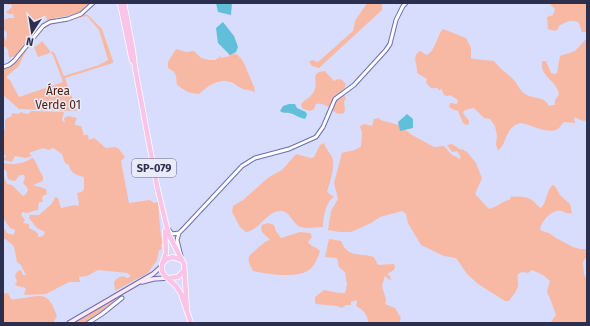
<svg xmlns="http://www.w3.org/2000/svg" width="590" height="326" font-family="'Fira Sans',sans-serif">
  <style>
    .green { fill: #f8b9a4 }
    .water { fill: #61bfda }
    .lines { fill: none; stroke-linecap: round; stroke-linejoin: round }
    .tertiary-casing { stroke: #696fb6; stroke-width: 5 }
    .secondary-casing { stroke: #696fb6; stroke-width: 5.5 }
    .trunk-casing { stroke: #fff; stroke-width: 6 }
    .tertiary { stroke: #fff; stroke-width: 3 }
    .secondary { stroke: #fde9f6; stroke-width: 3.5 }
    .trunk { stroke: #fac4e8; stroke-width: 4.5 }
    .labels { text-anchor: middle; stroke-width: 3; stroke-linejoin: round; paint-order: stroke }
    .shield { fill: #e9ebfc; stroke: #656782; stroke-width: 1 }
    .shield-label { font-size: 11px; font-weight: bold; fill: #2d2f4e }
    .park-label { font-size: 12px; fill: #591800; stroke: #e9ebfc }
  </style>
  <rect width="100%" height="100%" fill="#d8ddfd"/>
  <path class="green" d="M8,3H92C89,6 86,10 82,12C79,14 60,18 57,17L51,21L47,20L46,16C43,21 39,23 36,28C34,32 36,30 34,34C31,42 17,58 9,58L8,50L6,47H4L3,61V33L6,41L7,33L3,29V20L9,18H14L13,14H8L6,12L12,7L11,4L8,5Z
    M367,3H382V10L319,68L312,66L309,62L312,60L318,62L353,31L355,21Z
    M549,3H587V32H582L579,23C572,18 565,22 559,26L558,29L555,31L548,29L547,17L553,15L555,9Z
    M84,14L88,15L102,29L113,61V63L65,78L77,111L19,109L3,95V69C14,66 21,54 28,45V47L18,67L7,76V78L10,80L19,97L63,82L53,55L51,53L52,51L55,54L64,76L99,65L108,60L99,30L87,16L50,25L43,29V27C55,20 71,20 84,14Z
    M443,29L466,38L471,48V58L474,59L494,61C500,69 507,73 513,79C518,84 519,90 525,94C535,100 543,95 549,106L552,105H555V100L559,95C558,81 539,77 542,61H546L551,73L555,74L557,73L560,56L575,51L587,38V120L583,121L574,117L575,123L564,122C562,123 561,125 560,127C551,137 531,124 520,123C504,129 508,142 498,151L496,144L497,136L495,126L490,119L484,118L474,108L465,110L463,113L469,121V124L466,125L463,123L458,111L452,109L449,107L450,103L457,104L458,100L450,95L447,96L444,95L441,88L440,91L437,88H431L426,83L427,79L417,73C418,65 412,59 418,52L421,51L426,55C435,53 437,35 443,29Z
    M42,41L50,51V53L38,57L34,47L38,45Z
    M176,49L186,52L194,51L201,58L209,60H215L221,56V58L230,56L228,54C241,50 245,66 249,75C251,81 255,86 255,93C251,89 247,91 243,89C239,88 236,84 231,82C218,78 208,86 199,94C190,94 184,90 177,85C176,75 177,73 168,68V62Z
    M325,71L334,81L338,79L342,80L346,84L343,92L346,99L344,101L345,110L344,113C331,117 332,102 316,104L314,109L310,111L303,109L301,105C303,100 309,99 313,93C318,85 314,81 316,74L319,72Z
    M31,111L64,112L62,120L65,123L64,118L68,116L77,118L75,123V125L81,126L84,135H88L89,140L94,138L106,148L115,147L119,149L125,157L121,161L129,203L150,200L154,203L158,202C159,210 160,237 163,242L161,245L162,249L159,250L157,260L148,273L115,291L114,282C118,277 121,275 127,278L131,276L127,273L98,270L87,276L79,277L80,282H69L46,294L24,295L26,288L17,286L15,284L17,282L15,275L18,271L21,270L23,275H26L21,265L17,262C14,248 17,246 3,238V227L7,233L13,235L15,232V230L10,228L3,218V174L7,184L12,185L23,196L26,194L28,190L26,186L23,183L25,178L24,175H20L15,181L9,180L7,176V172L3,168V163C14,165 23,164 32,158L34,159L43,177V181L33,185L46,189L47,194L43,196L42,198L43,202H39L38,210L26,213L23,212L21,215L25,220L23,223L29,224V228L35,231L38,234V237L43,236L45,232L37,228L29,218L30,215H39C45,209 53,205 55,197L58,198L61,208L75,205L78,206L79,203L77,193L82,192L84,189V177C76,175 70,173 69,165L65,163L62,154L53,148L49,150L43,148L29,153L32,156L26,158L15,156L12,162L3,160L6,156L3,154V131L5,129V120L9,117H11L12,113L19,114L20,112L28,114Z
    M379,118L380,120L399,125L412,135L434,147L444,146L451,154L460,159V156L457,151L452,152L447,145L452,144L461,150L462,149L467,152L476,163L482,178L475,194L489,209C497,207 503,201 511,199L510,197C517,196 527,196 533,201C537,204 537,206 541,208C547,202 546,192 552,185L555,186L560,195L570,204L572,213C566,215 562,209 557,211C550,212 541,222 540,229L542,231L549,233L556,238L573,247L580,249H587V256L583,262L584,274L587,281V323H550L556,315C553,307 551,300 547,292L550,281L543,275L532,270L528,273L522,272L518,274C517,278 518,281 518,285C517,291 513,296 509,301H505L478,284L467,274L456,258L444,256L421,245L408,223L406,214L402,211L380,217L371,223L351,232H339L328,230L331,211L338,199L334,183L342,153C348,151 356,151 361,146L362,133L360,126L364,124L372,126L374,119Z
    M324,143C326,149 330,153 332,157C336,166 329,184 327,192L334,197C326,201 323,218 323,227C316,227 308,229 301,227C292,224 290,210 280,211C267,211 260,230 246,232L240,227L232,212L233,206L243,200L269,177L282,170L296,154L311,158L314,157L320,145Z
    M268,223L274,225L276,231L281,238L300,232L310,233L312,237L308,242C311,247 317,247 320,251C319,256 313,268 309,270C297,279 266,274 253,271C245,256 248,257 259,247C263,244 265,241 270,240C266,235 259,233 262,225Z
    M329,239L341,241C348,259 360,252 374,257L378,265L394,264L395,267L394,270L387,274L390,276L391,281L385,276L382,286L386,300L385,304L395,308L401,318L399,323H368C368,314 363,310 356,306L357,302L356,300L351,302V305H346L342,308L337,306L316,304L315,302V297L324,290L339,293H345L347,285L345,272L339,267L337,258L325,257Z
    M8,293L11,299C16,300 19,298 24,298C45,294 49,294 57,316L53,323H3L4,306L3,294Z
    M116,297L117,298L96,316L84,323H69Z"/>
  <path class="water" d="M216,3H232L231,15L218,12Z
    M223,22L234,36L238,47L236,52L230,55L218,43L216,28Z
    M289,104H295L297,108L306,112L307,115L305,119C300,118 297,116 293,114C288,112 284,114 280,111L283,106Z
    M407,114L413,119V128L400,131L398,122Z"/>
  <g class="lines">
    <defs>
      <path id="tertiary" d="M3,67L9,65L14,61L43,26L50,22L68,19L81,14L93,3
        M169,230L172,234L179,233L184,228L242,166L255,158L289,149L316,137L323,127L335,99L354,85L386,50L390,44L396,20L403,6L406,3
        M179,233L177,240L181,256
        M88,323L102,314L122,298"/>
      <path id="secondary" d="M142,282L153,279L167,278
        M69,323L153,274L162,266"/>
      <path id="trunk" d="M120,3L132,61
        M124,3L133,51L135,68L157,186L167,228L169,235L184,264L187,312
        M165,231L166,253L162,264V271L165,276L176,286L181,294L191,323
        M163,263L167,259L173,257L181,260
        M168,278L178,277L184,270"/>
    </defs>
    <use href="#tertiary" class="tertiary-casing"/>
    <use href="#secondary" class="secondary-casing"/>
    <use href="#trunk" class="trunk-casing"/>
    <use href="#tertiary" class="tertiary"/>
    <use href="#secondary" class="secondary"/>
    <use href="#trunk" class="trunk"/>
  </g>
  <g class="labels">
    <rect class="shield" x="132" y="159" width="44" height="18" rx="3"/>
    <g class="shield-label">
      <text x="154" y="172">SP-079</text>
    </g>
    <g class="park-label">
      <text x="58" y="95">Área<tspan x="58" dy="14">Verde 01</tspan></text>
    </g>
  </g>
  <rect width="590" height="326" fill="none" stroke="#2d2f4e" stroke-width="8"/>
  <g transform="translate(32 32) rotate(192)" stroke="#e9ebfc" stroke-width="3" paint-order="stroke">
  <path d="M0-3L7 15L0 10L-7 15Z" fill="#2d2f4e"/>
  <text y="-6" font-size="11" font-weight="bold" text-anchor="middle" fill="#2d2f4e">N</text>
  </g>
</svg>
